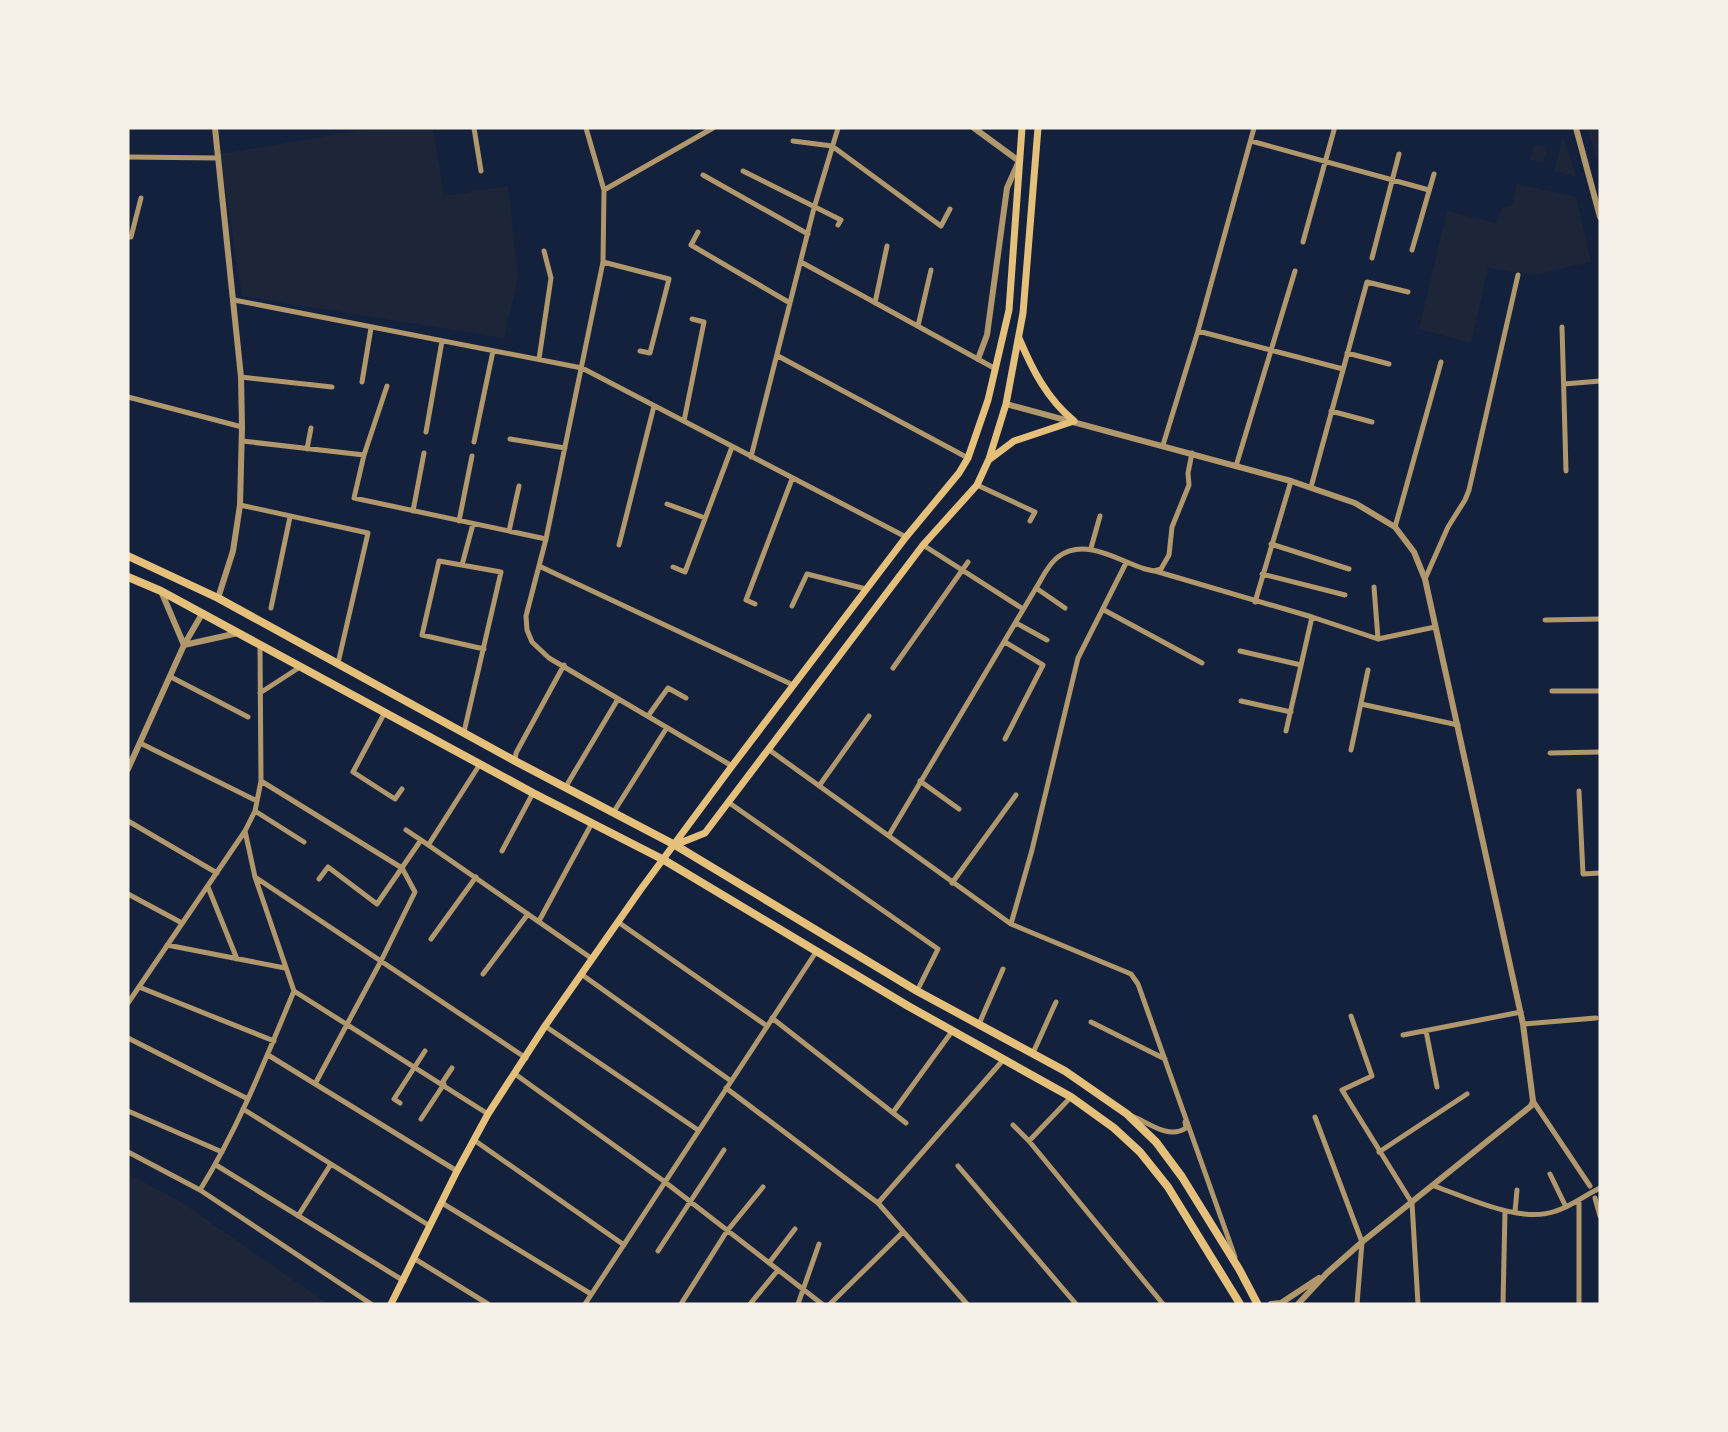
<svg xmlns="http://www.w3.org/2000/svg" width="1728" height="1432" font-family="Barlow,sans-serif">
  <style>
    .green { fill: #1d2539 }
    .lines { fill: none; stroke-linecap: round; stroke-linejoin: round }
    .minor { stroke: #b1986c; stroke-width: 5 }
    .tertiary { stroke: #b1986c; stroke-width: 6 }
    .secondary { stroke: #e5c07b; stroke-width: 7 }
    .primary { stroke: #e5c07b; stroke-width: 8 }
  </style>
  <rect width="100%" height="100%" fill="#14213d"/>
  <path class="green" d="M375,128H433L444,196L508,186L518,277L504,338L242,296L220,154Z
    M1587,128H1600V170Z
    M1563,136L1576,177L1554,171Z
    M1534,145L1546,147L1547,154L1542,162L1530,160Z
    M1517,184L1576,197L1591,262L1533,275L1488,268L1471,343L1419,329L1447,211L1496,223L1502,208L1512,205Z
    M128,1174L178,1200L328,1304H128Z"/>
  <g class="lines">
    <path class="minor" d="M474,128L481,171
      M586,128L604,190L603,262L546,539L526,616L527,630L532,642L549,658L732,766
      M793,141L832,146L941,226L950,209
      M1251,141L1429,190
      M128,157L217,158
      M743,171L841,220L838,225
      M703,175L808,234
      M604,190L713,128
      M698,232L691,245L790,303
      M128,237H131L141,198
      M1303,242L1334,130
      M1412,250L1434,174
      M1372,258L1399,154
      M603,262L669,279L650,353L640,351
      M801,262L994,368
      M234,300L582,368L906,537
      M875,303L887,246
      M918,326L931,270
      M1562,327L1566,471
      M1198,331L1343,369
      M1347,353L1389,364
      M778,356L968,458
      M539,359L551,278L544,251
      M241,377L332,387
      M362,382L371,328
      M1564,384L1600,381
      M387,386L364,455L354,498L546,539
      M128,397L242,427
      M1331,411L1372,422
      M684,421L704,322L692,319
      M426,432L442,341
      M510,439L565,448
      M242,441L364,455
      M474,442L493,351
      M1163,445L1198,331L1254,128
      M307,449L311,428
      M751,457L814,208L838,128
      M1236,466L1295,271
      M977,485L1035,512L1030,521
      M1311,487L1367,282L1408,292
      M667,504L705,518
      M240,505L368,533L338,663
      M413,511L424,453
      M459,521L472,456
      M1395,527L1441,362
      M509,531L519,486
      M1271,544L1349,569
      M619,545L654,406
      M923,545L1023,609
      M1091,548L1100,516
      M462,565L473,524
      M539,566L793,685
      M673,567L685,572L732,447
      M1155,571L1312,617L1378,639L1435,627
      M1262,574L1345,595
      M1425,579L1448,527L1465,500L1469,490L1518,275
      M1374,587L1378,639
      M1036,588L1065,608
      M1255,602L1291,481
      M755,604L746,600L792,479
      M792,606L807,574L866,589
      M271,608L290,517
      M1104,610L1202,663
      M1545,620L1600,619
      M1016,623L1047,640
      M1005,642L1043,665L1005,739
      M1240,651L1301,665
      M893,668L968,562
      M171,677L248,717
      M1552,691H1600
      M260,693L300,667
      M1241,701L1291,712
      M1361,704L1458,725
      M385,712L353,772L395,799L402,789
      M648,716L668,688L686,698
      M1286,731L1312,617
      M464,732L501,572L439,561L422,635L484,649
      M140,743L257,801
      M768,749L1011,924L1131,974L1138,984L1235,1257
      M1351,750L1368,670
      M1550,753L1600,752
      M515,761L516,753L564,665
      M261,781L402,868L415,892L381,961L315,1084
      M920,781L959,809
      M819,786L869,716
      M565,788L618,699
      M1579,791L1583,874L1600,873
      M728,802L938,949L917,991
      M255,811L304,842
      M613,813L666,729
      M128,821L217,873
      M406,830L421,840
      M889,835L1036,588C1042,579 1048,564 1058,557C1085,537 1117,560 1145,569L1154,571L1161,569L1169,555L1172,527L1189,485L1188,473L1192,453
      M429,844L480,764
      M502,851L533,793
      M255,877L526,1058
      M319,879L328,867L377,904L421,840L591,958
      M952,883L1016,795
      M208,887L237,959
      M128,894L182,923
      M539,921L592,823
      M618,922L767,1026
      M1011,924L1032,850L1078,658L1126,563
      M431,939L476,877
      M167,945L285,968
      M483,974L528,914
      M581,974L731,1081
      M139,987L274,1041
      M294,991L488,1114
      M128,1003L245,831L255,811L261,781L260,645
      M1351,1016L1372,1076L1342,1090L1412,1203L1418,1304
      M772,1018L906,1123
      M1091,1022L1165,1059
      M979,1024L1003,969
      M1523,1024L1596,1018
      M545,1026L698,1130
      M1426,1031L1437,1087
      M1403,1035L1521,1012
      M128,1038L248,1099
      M1033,1053L1056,1002
      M268,1055L457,1171
      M515,1074L665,1182L822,1304
      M442,1083L452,1068
      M726,1088L878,1203L967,1304
      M1533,1101L1590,1186
      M400,1103L394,1099L425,1051
      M243,1109L430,1226
      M128,1111L222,1152
      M894,1111L953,1030
      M1130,1115C1148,1122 1168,1140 1186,1128L1185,1122
      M1315,1117L1362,1242L1357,1304
      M421,1119L444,1084
      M1013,1125L1029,1141L1163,1304
      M474,1140L624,1245
      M1029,1141L1071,1097
      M128,1152L200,1190L371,1304
      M1379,1152L1467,1094
      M216,1165L404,1281
      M958,1166L1076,1304
      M1550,1174L1566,1207
      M1434,1186C1469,1198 1520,1224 1556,1211C1572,1206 1585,1195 1600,1188
      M200,1190C239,1127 266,1058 294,991L255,877L245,831
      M1595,1198L1600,1216
      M1579,1200V1304
      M442,1203L591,1294
      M878,1203L1004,1059
      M1515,1212L1517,1190
      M298,1216L331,1164
      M658,1251L724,1150
      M415,1259L488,1304
      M769,1263L795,1229
      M585,1304L816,952
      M681,1304L727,1231L763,1187
      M750,1304L778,1270
      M798,1304L819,1244
      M830,1304L903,1232
      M1503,1304L1505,1211"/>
    <path class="tertiary" d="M215,128L241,377L242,427L240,505L233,551L218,598
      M974,128L1019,161L1007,188L987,335L978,359
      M1576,128L1600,217
      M1006,404L1291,481L1355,503L1395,527L1414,552L1425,579L1523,1024L1533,1101L1531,1106L1362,1242L1327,1273L1298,1304
      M161,591L184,645L238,633
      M128,769L184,645L202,614
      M1271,1304L1281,1303L1319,1278"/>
    <path class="secondary" d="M1019,338C1032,369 1047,399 1074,421
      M990,459L1014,441L1074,421
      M675,845L705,833L923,545L977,485L989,459L1006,404L1023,313L1038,128
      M391,1304L457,1171L488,1114L545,1026L641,889L732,766L906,537L959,473L968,458L988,400L1009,310L1022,128"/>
    <path class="primary" d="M128,556L218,598L515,761L675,845L917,991L1065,1071L1127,1114L1156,1142L1182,1177L1239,1269L1257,1303
      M128,577L161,591L533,793L664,860L908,1006L1071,1097L1114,1128L1140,1152L1168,1187L1240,1304"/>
  </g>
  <rect width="1728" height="1432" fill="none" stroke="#f6f1e7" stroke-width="259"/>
</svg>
